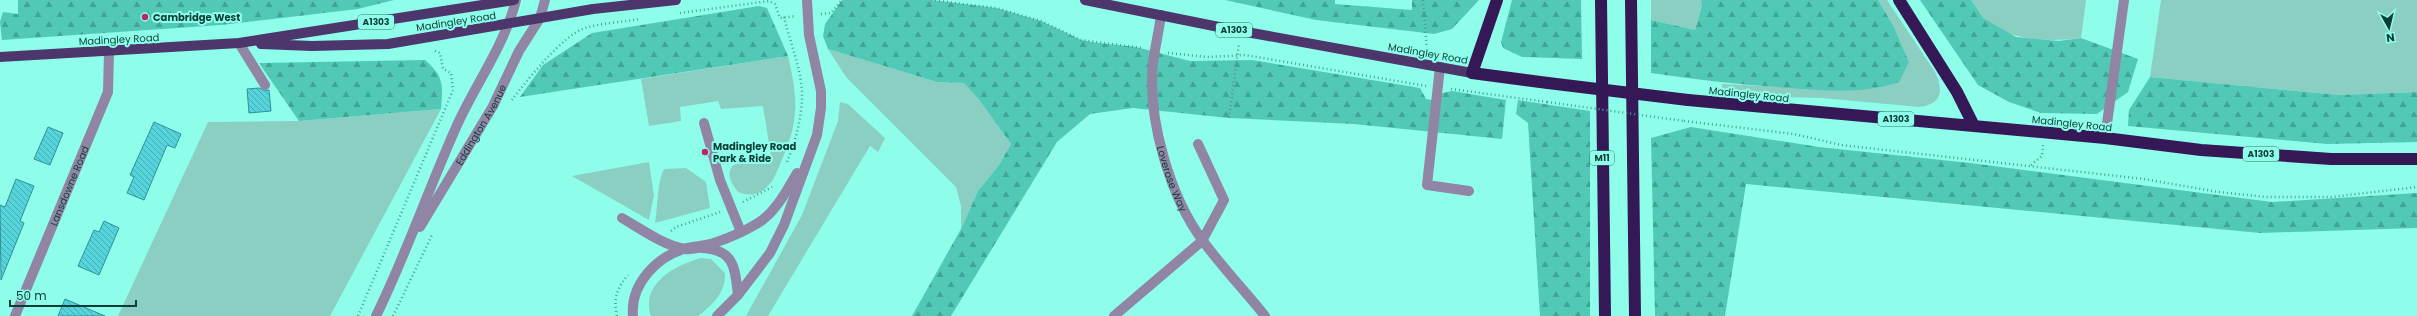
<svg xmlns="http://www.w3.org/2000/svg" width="2417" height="316" font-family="Poppins,sans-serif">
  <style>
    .grass { fill: #8bcfc3 }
    .forest { fill: url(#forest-firs) }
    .building { fill: url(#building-back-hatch); stroke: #328f96 }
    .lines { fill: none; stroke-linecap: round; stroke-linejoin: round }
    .path { stroke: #4c9f92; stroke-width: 2.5; stroke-dasharray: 1 3; stroke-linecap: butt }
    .minor { stroke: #9085a5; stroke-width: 10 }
    .major { stroke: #4c366c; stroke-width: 10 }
    .highway { stroke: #351856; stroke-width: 12 }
    .path-bridge { stroke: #4c9f92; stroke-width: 2.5; stroke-dasharray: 1 3; stroke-linecap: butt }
    .highway-bridge { stroke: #351856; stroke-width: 12 }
    .poi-dot { fill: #b52a63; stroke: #8efeeb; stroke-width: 1.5 }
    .labels { text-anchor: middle; stroke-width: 4; stroke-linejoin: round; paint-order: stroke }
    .shield { fill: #8efeeb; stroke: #32786d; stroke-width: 1 }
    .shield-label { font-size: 9px; font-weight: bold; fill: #0a3e37 }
    .poi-label { font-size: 10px; font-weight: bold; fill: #0a3e37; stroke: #8efeeb; text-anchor: start }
    .street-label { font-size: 10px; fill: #0a3e37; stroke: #8efeeb }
  </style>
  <defs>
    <pattern id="forest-firs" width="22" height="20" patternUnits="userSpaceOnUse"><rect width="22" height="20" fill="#51c9b6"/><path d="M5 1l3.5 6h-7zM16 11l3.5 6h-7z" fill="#41a595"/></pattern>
    <pattern id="building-back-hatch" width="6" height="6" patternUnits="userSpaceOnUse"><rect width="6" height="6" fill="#55d4dc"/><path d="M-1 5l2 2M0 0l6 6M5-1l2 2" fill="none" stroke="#45adb3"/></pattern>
  </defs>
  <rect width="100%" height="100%" fill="#8efeeb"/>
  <path class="grass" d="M1651,0H1701L1702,6L1695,30L1651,20Z
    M1878,0H1887L1935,72C1944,91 1942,104 1919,107L1822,98L1723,96L1722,84L1846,90L1909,62L1894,27Z
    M1971,0H2086L2081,38C2046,42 2011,42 1983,18C1979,14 1975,6 1971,0Z
    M2161,0H2417V92L2339,95L2150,77Z
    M828,49L937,82L964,83L980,101L1011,144L999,165L978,191L961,229V206L956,187L846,77Z
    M788,56C801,110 797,129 773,180C763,193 754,198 738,192C732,184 725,174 733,165L771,156L763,106L721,109L718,101L680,107L681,121L649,126L641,79Z
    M840,102L848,104L885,138L878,152L870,146L768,316H746L802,215L838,121Z
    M441,109L330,316H118L208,122L299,121Z
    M649,162L654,195L649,220L572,176Z
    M686,168L706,182L710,208L655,223C658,207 657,182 664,169Z
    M701,258L711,259L725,273C726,292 713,305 698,316H651C640,284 675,265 701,258Z"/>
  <path class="forest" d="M18,0H394L358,9L221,25L2,40L0,22L3,12L18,14Z
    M842,0H931L996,8L1041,21L1081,40L1098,43L1136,47L1190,61L1252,60L1420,88L1426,99L1437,101L1442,93L1452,91L1506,100L1502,139L1354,124L1229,118L1133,108L1090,114L1057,142L951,316H912L961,229L978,191L999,165L1011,144L980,101L964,83L937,82L828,49L823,36L825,24Z
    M1225,0H1335V4L1412,10V0H1479L1452,29L1434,34L1316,20Z
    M1512,0H1581L1582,59L1522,57L1503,48L1501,42Z
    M1701,0H1878L1894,27L1909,62L1899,82C1865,94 1826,91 1790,88C1743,85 1698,80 1651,73V20L1695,30L1702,6Z
    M1920,0H1971L1983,18L2016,37L2059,41L2081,38L2138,59L2128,92L2097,114L2041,113L2009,102L1978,85Z
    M759,6L767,8L788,56L520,97L543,65L592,33Z
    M425,60C444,76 443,85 441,109L299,121L259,63Z
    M2150,77L2339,95L2417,92V142L2327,144L2128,126L2129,110Z
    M1518,100L1590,111V316H1540L1528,123L1516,114Z
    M1691,127L1819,147L1970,163L2272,202L2417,193V228L2260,233L1746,184L1725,316H1655L1651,138Z"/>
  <path class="building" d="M259,88L265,91L269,90L271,111L249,113L247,89Z
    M154,122L181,134L175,148L167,145L144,200L127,193L134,177L130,175Z
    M48,127L63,133L50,165L34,159Z
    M16,179L34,186L20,221L24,223L1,280L0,205L5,207Z
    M104,221L119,228L99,275L78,266L94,230L99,232Z
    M65,299L105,316H58Z"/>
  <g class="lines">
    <path class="path" d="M931,0L996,8L1041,21L1081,40L1142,48
      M1423,0L1427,51
      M680,13L769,1L775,4L780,18L796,16
      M821,14L831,13L842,0
      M784,17C790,43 803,72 802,99C801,120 795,145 786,164
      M1168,53L1208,57L1245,55L1426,86
      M1451,89L1547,102
      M512,100C526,81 563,35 585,28C602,23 622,22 639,19
      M1229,118L1239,43
      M1684,121L1794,134L1841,145L2144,179L2218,192L2267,197H2331L2417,187
      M2031,165L2042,156L2043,145
      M743,202L772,187
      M671,231L676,227L720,212
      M358,316L453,90L451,73L443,69L440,53L433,50
      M393,316L432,235
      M617,316C613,299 617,288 628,275"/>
    <g class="minor">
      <path id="s1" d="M1161,15C1159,31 1155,47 1153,63C1147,118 1170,197 1203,241C1222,267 1245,291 1265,316"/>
      <path d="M239,43L265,85"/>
      <path d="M1440,67L1427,185L1469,191"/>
      <path d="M704,123L720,180L741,232"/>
      <path d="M2105,138L2124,0"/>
      <path d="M622,218C641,229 663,245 685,249C691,250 697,247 703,248C735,250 735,269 738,295"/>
      <path id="s2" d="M420,227L493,106L519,51L540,18L545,0"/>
      <path id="s3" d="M15,316L108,92L109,52"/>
      <path d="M376,316C407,253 429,187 458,123C477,82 505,44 516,0"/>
      <path d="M633,316C630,284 657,256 687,248C696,246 705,246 714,243C729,238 745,231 758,223C776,212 787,190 797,173"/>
      <path d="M717,316L738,295L770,253L784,225L817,135L821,108V91L809,35L807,0"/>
      <path d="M1114,316L1202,241L1224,200L1198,144"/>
    </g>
    <path class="major" d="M1085,0L1219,27L1472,73
      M261,44L312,46L388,44L593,9L676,0
      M0,57L239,43L514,0"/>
    <path class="highway" d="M1497,0L1472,73L1548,83
      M1601,0L1605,316
      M1631,0L1635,316
      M1899,0L1957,92L1974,126
      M1688,100L2105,138L2201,150L2331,159H2417"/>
    <path class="path-bridge" d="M1547,102L1684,121"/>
    <path class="highway-bridge" d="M1548,83L1688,100"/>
  </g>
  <g class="poi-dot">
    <circle cx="145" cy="17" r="4"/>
    <circle cx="705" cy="152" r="4"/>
  </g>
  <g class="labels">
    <g class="shield">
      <rect x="358" y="15" width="36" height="14" rx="3"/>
      <rect x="1216" y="23" width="36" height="14" rx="3"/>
      <rect x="1878" y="112" width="36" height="14" rx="3"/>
      <rect x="2243" y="147" width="36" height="14" rx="3"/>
      <rect x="1590" y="151" width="24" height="14" rx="3"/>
    </g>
    <g class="shield-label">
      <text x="376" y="25">A1303</text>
      <text x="1234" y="33">A1303</text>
      <text x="1896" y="122">A1303</text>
      <text x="2261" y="157">A1303</text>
      <text x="1602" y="161">M11</text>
    </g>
    <g class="poi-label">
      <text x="153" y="21">Cambridge West</text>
      <text x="713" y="150">Madingley Road<tspan x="713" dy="12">Park &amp; Ride</tspan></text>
    </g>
    <g class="street-label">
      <text transform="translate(456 21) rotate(-9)" y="4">Madingley Road</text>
      <text transform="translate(119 39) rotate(-3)" y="4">Madingley Road</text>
      <text transform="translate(1428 53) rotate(10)" y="4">Madingley Road</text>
      <text transform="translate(1749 94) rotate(6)" y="4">Madingley Road</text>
      <text transform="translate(2072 123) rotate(6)" y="4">Madingley Road</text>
      <text dy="4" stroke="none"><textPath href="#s2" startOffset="119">Eddington Avenue</textPath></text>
      <text dy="4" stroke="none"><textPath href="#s1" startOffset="167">Loverose Way</textPath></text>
      <text dy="4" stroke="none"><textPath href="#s3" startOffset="141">Lansdowne Road</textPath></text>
    </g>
  </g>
  <g transform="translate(2389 28) rotate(172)" stroke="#8efeeb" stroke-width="3" paint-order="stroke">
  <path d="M0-3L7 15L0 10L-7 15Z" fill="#0a3e37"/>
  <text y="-6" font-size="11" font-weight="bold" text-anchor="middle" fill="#0a3e37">N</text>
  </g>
  <path d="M10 300v6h126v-6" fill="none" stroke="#0a3e37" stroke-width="2"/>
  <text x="16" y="300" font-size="12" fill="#0a3e37" stroke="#8efeeb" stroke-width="3" paint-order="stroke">50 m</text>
</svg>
